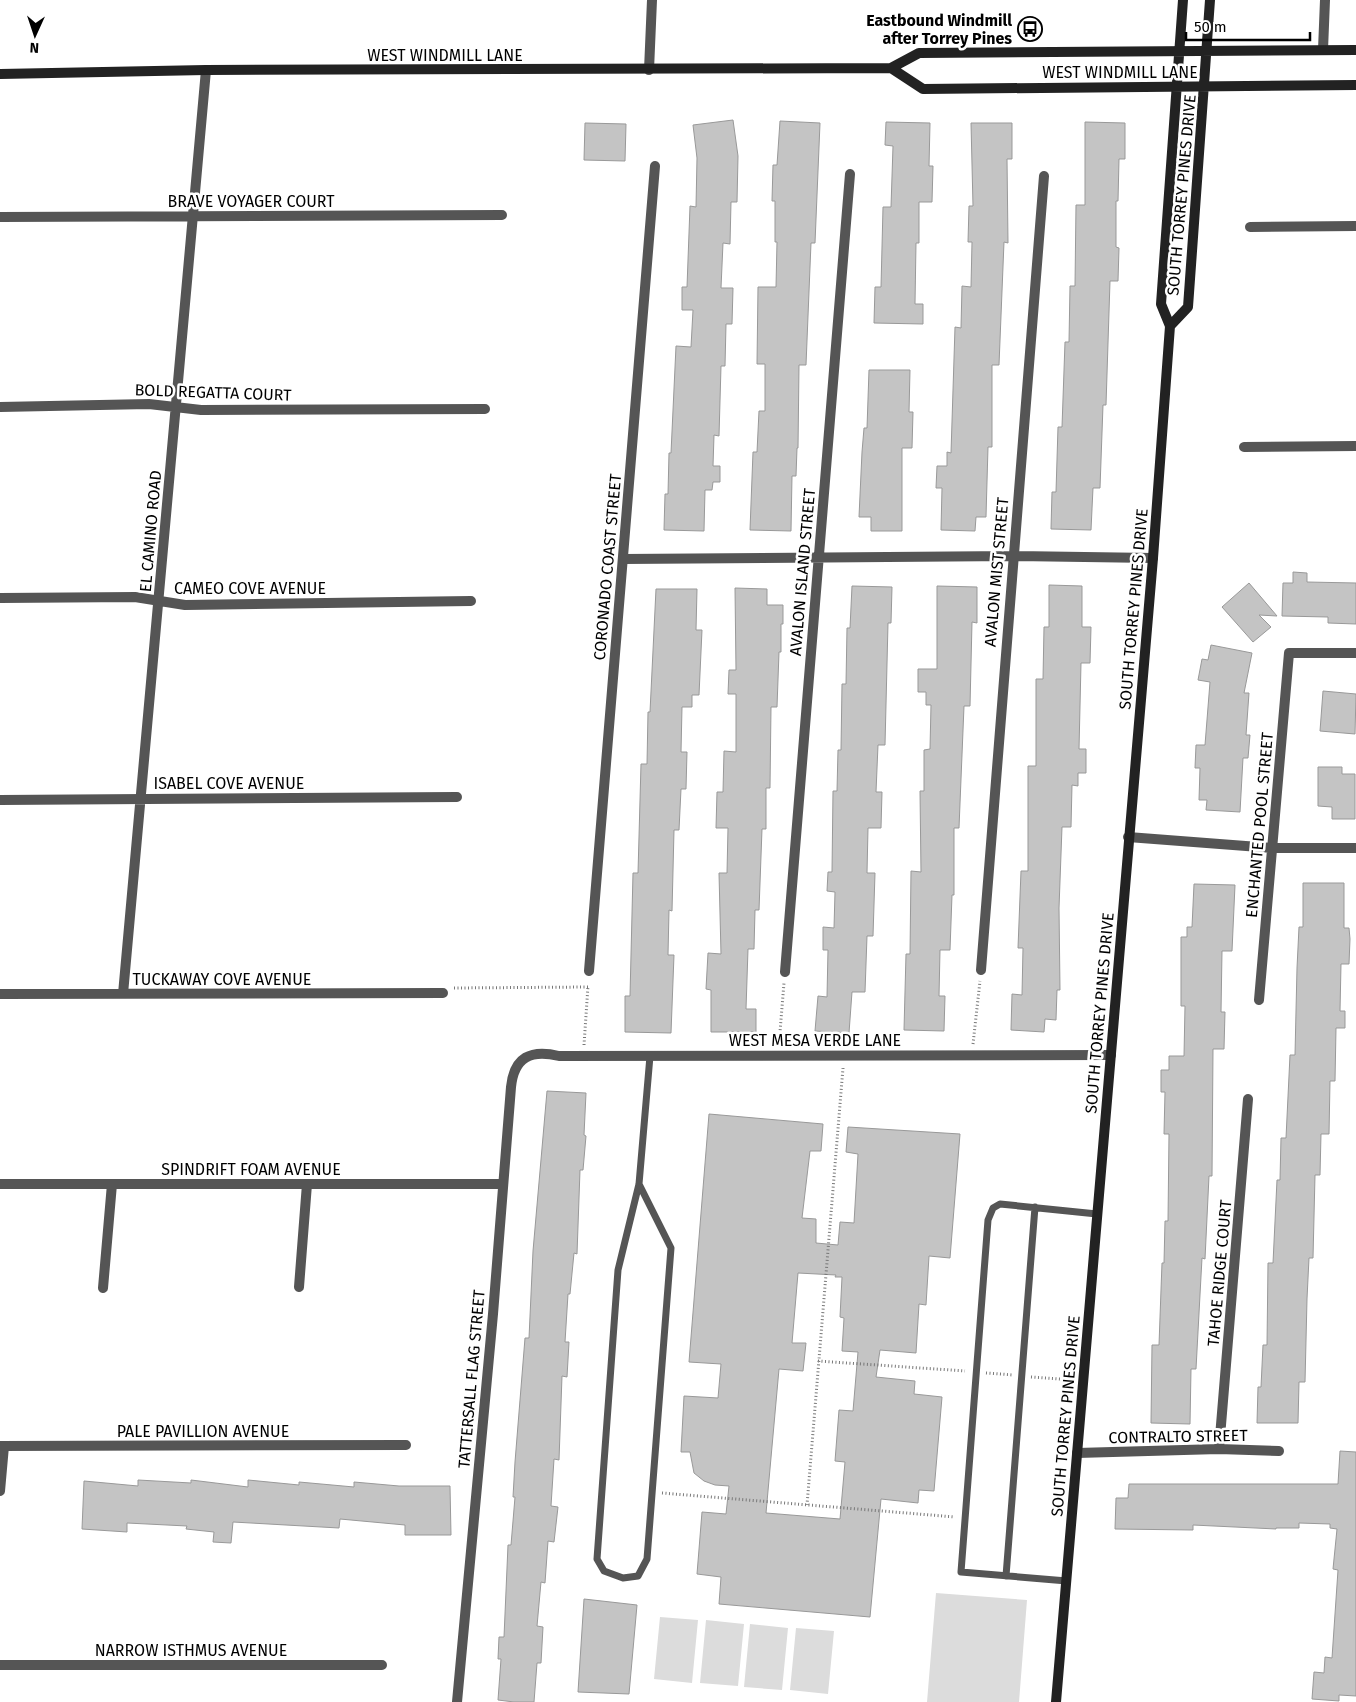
<svg xmlns="http://www.w3.org/2000/svg" width="1356" height="1702" font-family="'Fira Sans',sans-serif">
  <style>
    .green { fill: #dcdcdc }
    .building { fill: #c4c4c4; stroke: #999; fill-rule: evenodd }
    .lines { fill: none; stroke-linecap: round; stroke-linejoin: round }
    .path { stroke: #777; stroke-width: 3; stroke-dasharray: 1 2.5; stroke-linecap: butt }
    .lane { stroke: #555; stroke-width: 7 }
    .street { stroke: #555; stroke-width: 10 }
    .secondary { stroke: #222; stroke-width: 10 }
    .labels { text-anchor: middle; stroke-width: 5; stroke-linejoin: round; paint-order: stroke }
    .poi-label { font-size: 16px; font-weight: bold; fill: #000; stroke: #fff; text-anchor: end }
    .street-label { font-size: 16px; fill: #000; stroke: #fff }
  </style>
  <rect width="100%" height="100%" fill="#fff"/>
  <path class="green" d="M936,1593L1027,1600L1019,1702H927Z
    M660,1617L698,1620L692,1683L654,1679Z
    M706,1620L744,1624L738,1686L700,1683Z
    M750,1624L788,1628L782,1690L744,1687Z
    M796,1628L834,1631L828,1694L790,1690Z"/>
  <path class="building" d="M733,120L738,156L737,202H731L730,244L723,243L721,288H733L732,324H726L725,366H721L719,436L714,435L713,466H720V482H713L712,490H705L704,531L664,530L665,494H668L669,453H671L676,346L691,347L693,310H682V287H687L690,206L696,207L697,158L693,125Z
    M780,121L820,123L815,243H811L806,365H799L798,448H797L796,476H792L791,531L750,530L753,452H757L759,411H765V364H757L758,287H776L777,242H775V201H772L773,165H777Z
    M886,122L930,123L929,166H933L932,202H919V243H916L915,304H923V324L874,323L875,287H881L883,207H891L893,146L885,145Z
    M1085,122L1125,123V159H1119L1118,201H1116V247L1119,248L1118,281H1110L1106,405H1103L1100,488H1093L1091,530L1051,529L1052,492H1056L1058,427H1062L1065,342H1069L1070,286H1075L1076,205H1085Z
    M585,123L626,124L625,161L584,160Z
    M971,123H1012V159H1007L1008,243L1004,242L999,365H992V447H988L986,517H976L975,531L941,530L942,488H936L937,466H947V452L951,453L955,327L961,328L962,286L971,287L972,242H968L969,206H973Z
    M869,370H910L909,412H913L912,448H902V531H871V517H859L862,452L864,428H867Z
    M1293,572L1307,573V582L1356,583V624L1328,623V617L1282,616L1283,583H1293Z
    M1249,583L1277,616L1259,615L1271,627L1253,642L1222,607Z
    M1049,585L1082,586V627H1091L1090,663H1081L1079,749H1086V773H1078V786L1072,785L1071,827H1062L1059,908L1060,990H1057L1056,1020L1045,1019L1044,1032L1011,1030L1012,994L1022,995L1023,948H1018L1021,871H1028V766H1036V679H1043L1044,627H1049Z
    M852,586L892,587L891,623H888L885,745H878L876,792H882L881,828H868L867,873H875L873,936H867L865,992H852L849,1033L815,1031L818,996L827,997L828,950H823V927L834,928L835,892L827,891L828,872H832L833,791H837L838,750H841L842,684H846L847,628H850Z
    M937,586L977,587V623L972,622L970,706H964L959,828H954V895H952L950,950H940L939,996H945L944,1031L904,1030L906,954H910L911,871L921,872L920,791H924V750L930,749L931,705H926V692H918V669H937Z
    M735,588L767,589V605H783V624H781V652H779L777,707H771L770,788H766V829H762L759,910H755L754,949H748L746,1009H756V1032H711V990L706,989L708,953L721,954L719,873H727L728,828H716L717,792H723L724,751L736,752V694H728L729,670H736Z
    M656,589H697L696,630H702L699,695H692V707H682L681,752H687L686,789H681L679,830H674L672,911L669,910L668,955H674L671,1033L625,1032V996H630L633,873H638L641,764H647L648,712H650Z
    M1211,645L1252,653L1244,693H1249L1246,735H1250L1248,758H1243L1240,812L1206,810L1207,800H1199L1200,768H1195L1196,745H1205L1210,682L1198,680L1202,659L1208,660Z
    M1323,691L1356,694L1355,734L1320,731Z
    M1318,767H1342V774H1355V819H1332V807L1318,806Z
    M1303,883H1344V928H1349L1350,939L1349,964H1341L1340,1011H1345V1028H1336L1335,1081H1330L1329,1134H1321L1320,1175H1315L1313,1258H1309L1307,1299L1305,1382H1299L1298,1423H1257L1258,1387H1261L1263,1345H1267L1268,1263H1273L1277,1180H1280L1281,1138H1286L1290,1055H1295L1297,968L1299,927H1303Z
    M1194,884L1235,885L1232,951H1222L1221,1012H1225L1224,1049H1213L1212,1176H1209L1205,1259L1202,1258L1196,1369H1191L1190,1424L1151,1423L1152,1345H1159L1162,1263H1164L1165,1221H1168L1169,1134H1164L1165,1092H1161V1070H1169V1056H1184L1185,1006H1181V937H1187V927H1192Z
    M547,1091L586,1093L584,1135L586,1136L583,1170H580L577,1254L574,1253L570,1294H568L565,1342H569L567,1377L562,1376L559,1460L554,1459L551,1506L558,1507L554,1542L548,1541L545,1583L541,1582L537,1626L543,1627L541,1663H537L534,1702H514L498,1700L501,1659H498L499,1637H504L508,1545H511L515,1497H513L515,1462L525,1338H529L533,1251Z
    M709,1114L823,1124L821,1151H810L802,1218L816,1219V1243L838,1245L840,1222L854,1223L858,1154L846,1152L848,1127L960,1134L950,1258L929,1256L926,1305L919,1304L916,1353L880,1350L876,1377L915,1381L914,1394L942,1397L934,1491L919,1490L918,1503L881,1499L870,1617L719,1604L721,1577L697,1574L702,1512L726,1514L729,1486L715,1485L704,1481L694,1473L690,1452H681L684,1396L718,1398L721,1364L689,1362ZM798,1273L836,1275L835,1277H842L840,1317L844,1318L842,1351L858,1352L853,1411L839,1410L835,1461L845,1462L840,1519L766,1513L779,1369L803,1371L806,1343H792Z
    M1340,1451L1356,1452V1696L1339,1695V1701L1312,1699L1314,1672L1324,1673L1325,1657L1332,1658L1338,1570L1333,1569L1337,1529L1330,1528V1524L1299,1523V1528H1276V1529L1193,1525V1530L1115,1529L1116,1498H1128L1129,1484H1338Z
    M138,1480L191,1483V1480L248,1487V1480L299,1485V1482L354,1487V1482L399,1486H450L451,1535H405V1525L340,1519L339,1528L233,1522L231,1543L213,1542L214,1532L186,1529L187,1526L127,1523V1532L82,1529L84,1481L138,1486Z
    M584,1599L637,1605L629,1694L578,1692Z"/>
  <g class="lines">
    <path class="path" d="M454,988L588,987
      M779,1044L784,983
      M973,1044L980,981
      M584,1045L588,986
      M818,1361L965,1371
      M986,1373L1013,1375
      M1031,1377L1072,1380
      M662,1493L955,1517
      M807,1505L843,1068"/>
    <path class="lane" d="M639,1184L671,1248L647,1559L638,1576L623,1578L604,1571L597,1559L618,1270L639,1184L650,1056
      M1006,1576L1035,1207
      M1067,1581L961,1572L988,1220L993,1208L1000,1204L1097,1214"/>
    <path class="street" d="M1323,50L1325,0
      M649,70L652,0
      M0,217L502,215
      M1250,227L1356,226
      M0,407L149,404L201,410L485,409
      M1244,447L1356,446
      M623,559L1013,556L1153,558
      M0,598L135,597L185,605L471,601
      M0,800L457,797
      M1128,837L1273,848H1356
      M981,970L1044,176
      M589,971L655,166
      M785,972L850,174
      M0,994L443,993
      M123,994L206,70
      M1259,1000L1289,653H1356
      M0,1184H503
      M299,1287L307,1184
      M103,1288L112,1184
      M0,1446L406,1445
      M1219,1449L1248,1099
      M1077,1453L1219,1449L1279,1451
      M0,1491L4,1446
      M0,1665H382
      M457,1702L493,1314L511,1087C514,1057 531,1049 559,1056L1111,1055"/>
    <path class="secondary" d="M891,68L923,89L1356,85
      M0,74L206,70L891,68L919,53L1356,50
      M1170,326L1188,307L1210,0
      M1056,1702L1153,558L1170,326L1161,304L1183,0"/>
  </g>
  <defs>
    <symbol id="bus-ring" viewBox="-11 -11 22 22"><circle r="9.5" fill="#fff" stroke="#000" stroke-width="1.5"/><path d="M-5-6H5V4H4V6H2V4H-2V6H-4V4H-5ZM-3.5-4V0h7V-4ZM-3.5 1.2v1.5H-2V1.2ZM2 1.2v1.5H3.5V1.2Z" fill="#000"/></symbol>
  </defs>
  <g fill-rule="evenodd">
    <use href="#bus-ring" x="1016" y="15" width="28" height="28"/>
  </g>
  <g class="labels">
    <g class="poi-label">
      <text x="1012" y="26">Eastbound Windmill<tspan x="1012" dy="18">after Torrey Pines</tspan></text>
    </g>
    <g class="street-label">
      <text x="445" y="61">WEST WINDMILL LANE</text>
      <text x="1120" y="78">WEST WINDMILL LANE</text>
      <text transform="translate(1181 195) rotate(-85)" y="6">SOUTH TORREY PINES DRIVE</text>
      <text x="251" y="207">BRAVE VOYAGER COURT</text>
      <text transform="translate(213 392) rotate(2)" y="6">BOLD REGATTA COURT</text>
      <text transform="translate(150 531) rotate(-85)" y="6">EL CAMINO ROAD</text>
      <text transform="translate(607 567) rotate(-85)" y="6">CORONADO COAST STREET</text>
      <text transform="translate(802 572) rotate(-85)" y="6">AVALON ISLAND STREET</text>
      <text transform="translate(996 572) rotate(-85)" y="6">AVALON MIST STREET</text>
      <text x="250" y="594">CAMEO COVE AVENUE</text>
      <text transform="translate(1133 609) rotate(-85)" y="6">SOUTH TORREY PINES DRIVE</text>
      <text x="229" y="789">ISABEL COVE AVENUE</text>
      <text transform="translate(1259 825) rotate(-85)" y="6">ENCHANTED POOL STREET</text>
      <text x="222" y="985">TUCKAWAY COVE AVENUE</text>
      <text transform="translate(1099 1013) rotate(-85)" y="6">SOUTH TORREY PINES DRIVE</text>
      <text x="815" y="1046">WEST MESA VERDE LANE</text>
      <text x="251" y="1175">SPINDRIFT FOAM AVENUE</text>
      <text transform="translate(1219 1273) rotate(-85)" y="6">TAHOE RIDGE COURT</text>
      <text transform="translate(471 1379) rotate(-85)" y="6">TATTERSALL FLAG STREET</text>
      <text transform="translate(1065 1416) rotate(-85)" y="6">SOUTH TORREY PINES DRIVE</text>
      <text x="203" y="1437">PALE PAVILLION AVENUE</text>
      <text transform="translate(1178 1436) rotate(-1)" y="6">CONTRALTO STREET</text>
      <text x="191" y="1656">NARROW ISTHMUS AVENUE</text>
    </g>
  </g>
  <g transform="translate(35 35) rotate(183)" stroke="#ffffff" stroke-width="4" paint-order="stroke">
  <path d="M0-4L9 19L0 12L-9 19Z" fill="#000000"/>
  <text y="-8" font-size="14" font-weight="bold" text-anchor="middle" fill="#000000">N</text>
  </g>
  <path d="M1186 32v8h124v-8" fill="none" stroke="#000000" stroke-width="2.5"/>
  <text x="1194" y="32" font-size="15" fill="#000000" stroke="#ffffff" stroke-width="4" paint-order="stroke">50 m</text>
</svg>
